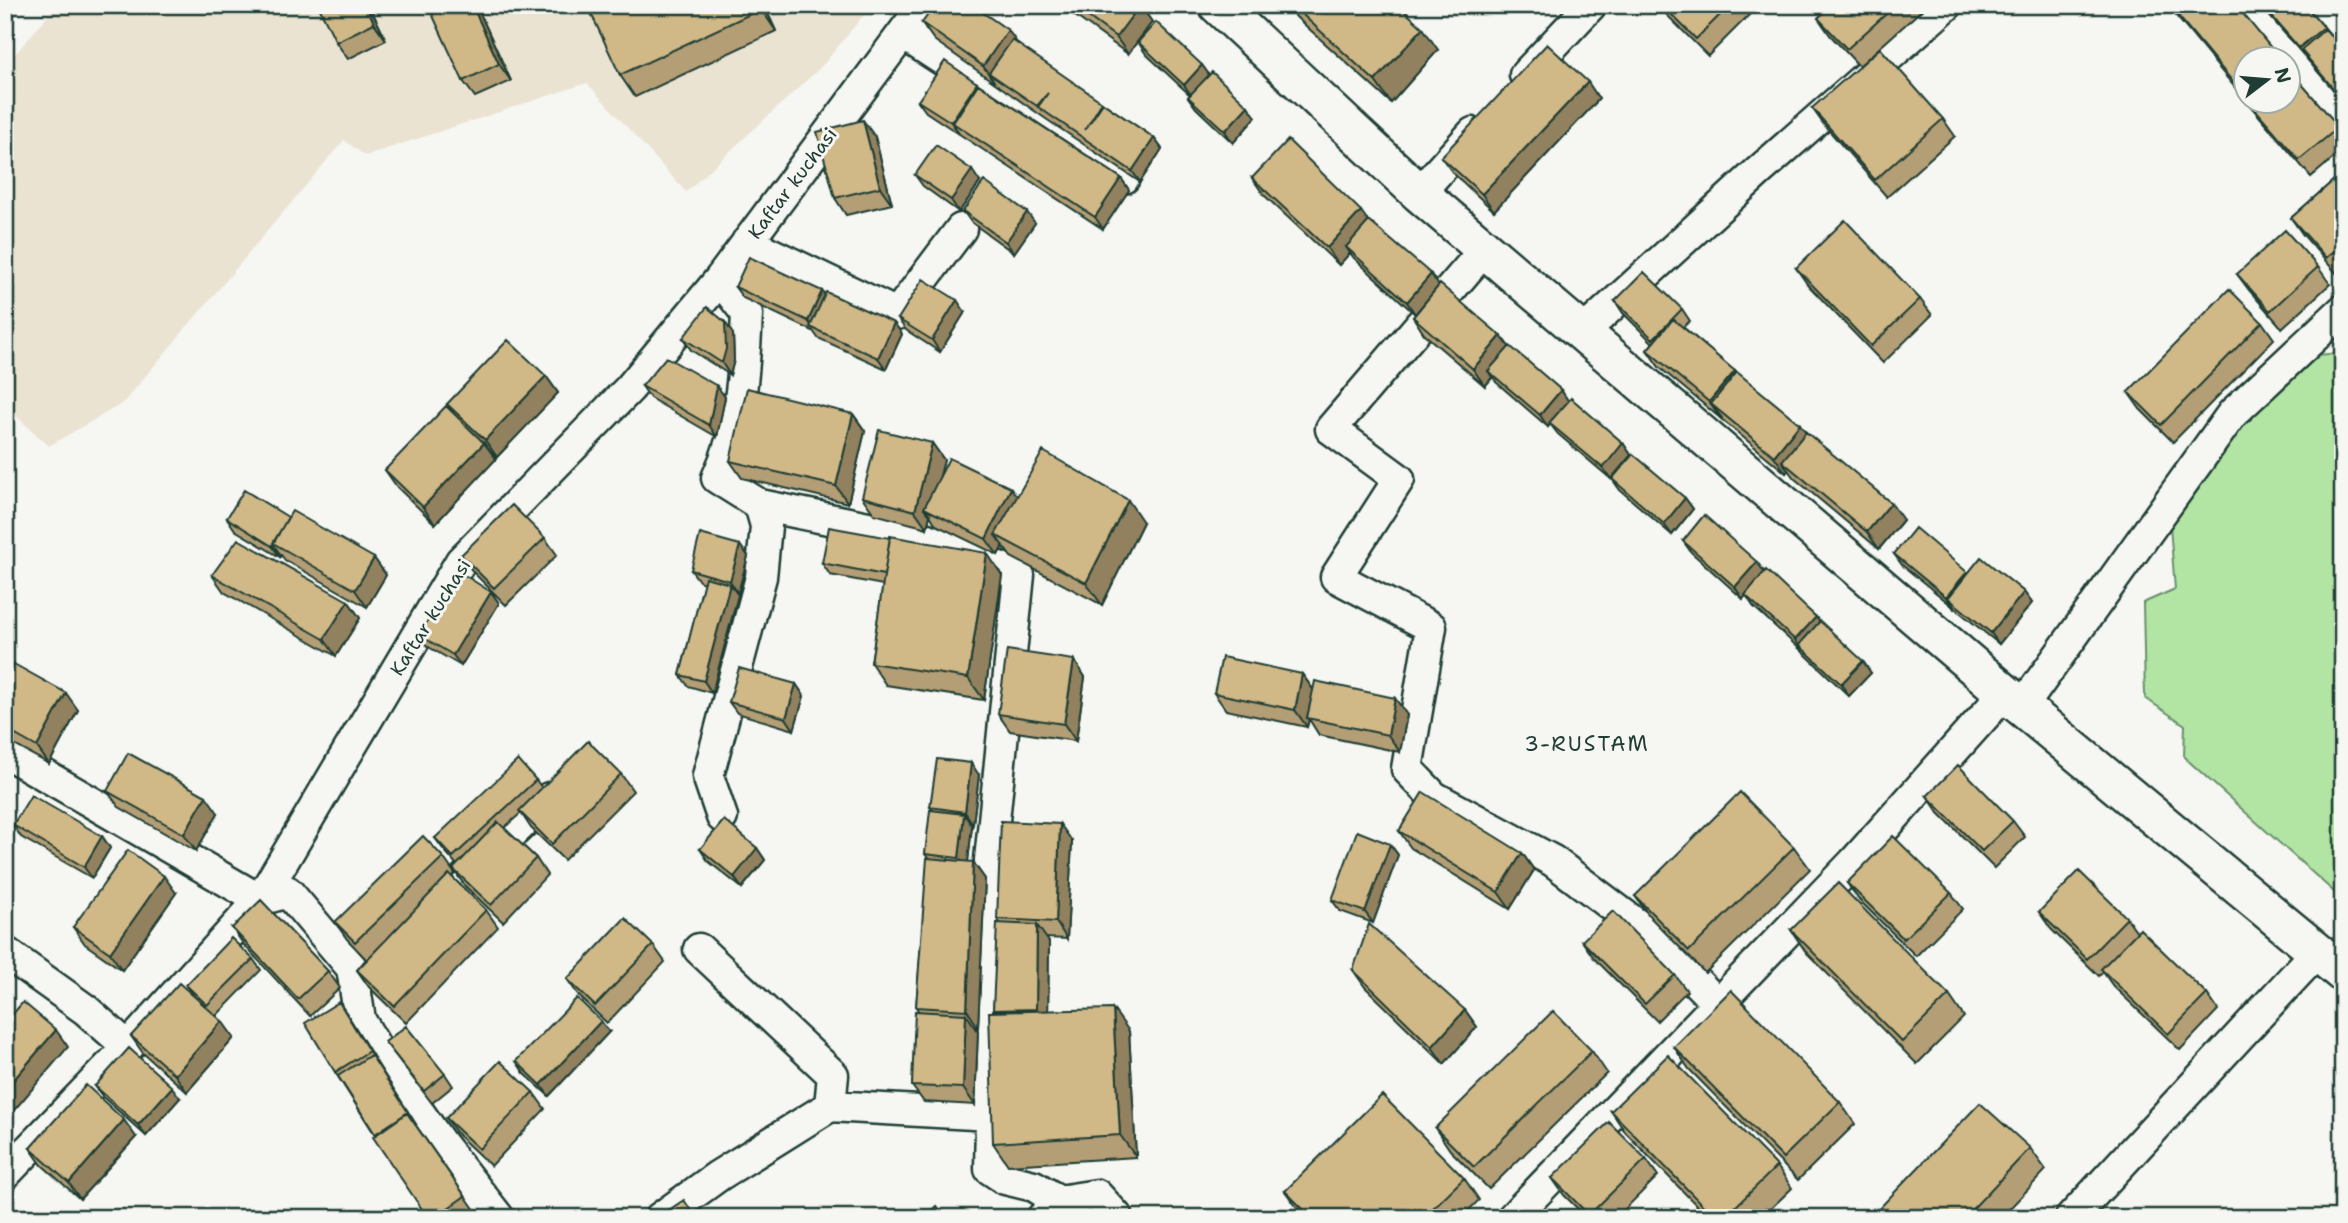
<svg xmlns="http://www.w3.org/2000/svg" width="2348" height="1223" font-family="'Shantell Sans',sans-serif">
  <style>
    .built { fill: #ebe3d2 }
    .green { fill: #b2e4a4; stroke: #68906c; stroke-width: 2 }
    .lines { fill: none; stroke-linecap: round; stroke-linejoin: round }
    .minor-casing { stroke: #1f3d34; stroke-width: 35 }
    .major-casing { stroke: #1f3d34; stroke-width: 42 }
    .minor { stroke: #f6f6f2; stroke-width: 30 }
    .major { stroke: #f6f6f2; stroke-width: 37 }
    .wall { fill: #b49e74; stroke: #1f3d34; stroke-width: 2 }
    .shaded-wall { fill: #92815e; stroke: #1f3d34; stroke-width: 2 }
    .building { fill: #d1b887; stroke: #1f3d34; stroke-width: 2 }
    .labels { text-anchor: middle; stroke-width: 6; stroke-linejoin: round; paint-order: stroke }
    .street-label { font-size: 19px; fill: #1f3d34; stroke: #f6f6f2 }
    .neighbourhood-label { font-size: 21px; letter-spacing: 2px; fill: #1f3d34; stroke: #f6f6f2 }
  </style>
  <rect width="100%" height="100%" fill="#f6f6f2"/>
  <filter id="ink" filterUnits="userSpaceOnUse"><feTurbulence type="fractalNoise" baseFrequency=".0143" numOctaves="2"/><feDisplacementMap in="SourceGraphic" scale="14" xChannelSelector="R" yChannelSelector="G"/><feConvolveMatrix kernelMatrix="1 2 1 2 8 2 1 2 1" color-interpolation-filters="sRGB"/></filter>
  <g filter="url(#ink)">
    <path class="built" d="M57,5H872L823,65L686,192L587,83L365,156L344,140L123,403L49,446L5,406V66Z"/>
    <path class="green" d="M2343,353V900L2184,757L2185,725L2145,698L2143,603L2175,589L2170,526L2251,415L2315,355Z"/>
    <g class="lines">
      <defs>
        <path id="minor" d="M2248,5L2343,117
          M903,34L1124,178
          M1525,75L1591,5
          M1419,193L1473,133
          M747,242L897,314L961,229
          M1485,249L1331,429L1399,479L1336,577L1431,627L1407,769L1434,797L1553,861L1648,933L1718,1004
          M720,279L747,314C744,370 742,426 717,478L760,505L766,526L761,577L708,776L722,817
          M1583,332L1759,171L1947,5
          M760,505L927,539L1019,575L990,860L996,896L990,1169L1005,1179L1034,1186L1059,1201L1042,1218
          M2022,707L2232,414L2343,310
          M5,752L260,900L288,892L352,968L360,1020L390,1071L442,1145L499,1218
          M429,912L549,798
          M699,949L833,1075L830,1106
          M5,952L86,1010L128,1047
          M5,1174L128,1047L260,900L461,561L630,388L720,279L924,5
          M1059,1201L1097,1195L1118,1218
          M660,1218L718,1176L830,1106L991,1115
          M1512,1218L1854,862L2005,693
          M2071,1218L2317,952"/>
        <path id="major" d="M1218,5L1419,193L2005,693L2343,973"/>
      </defs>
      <use href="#minor" class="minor-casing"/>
      <use href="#major" class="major-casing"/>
      <use href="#minor" class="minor"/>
      <use href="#major" class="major"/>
    </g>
    <path class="wall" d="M369,5L386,40L348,59L336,42Z
      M476,5L511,81L475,97L463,81Z
      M593,5H764L776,31L635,97L620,75Z
      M1060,5H1140L1152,22L1128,54Z
      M1288,5H1398L1438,50L1391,103L1296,17Z
      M1657,5H1759L1708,56Z
      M1832,5H1924L1925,7L1859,66L1830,35L1818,18Z
      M2167,5H2236L2246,60V101Z
      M2260,5H2305L2343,49V101Z
      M922,23L1018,45L1154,138L1162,149L1140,182L1046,119L934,40Z
      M1138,42L1202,65L1209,75L1256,117L1233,143L1196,108L1188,97L1190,95L1146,54Z
      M977,83L1121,178L1129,190L1103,229L926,112L918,101Z
      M1599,99L1494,211L1453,173L1441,157Z
      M2247,102H2288L2339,127L2343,133V150L2311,177Z
      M1812,108L1943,119L1955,136L1887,197L1824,125Z
      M875,137L892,204L846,215L835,198Z
      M2343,172V271L2338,275L2303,235L2291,218Z
      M915,175L980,182L959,212L923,186Z
      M1252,178L1369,221L1439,286L1501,336L1509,347L1561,390L1568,401L1623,443L1631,455L1611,479L1558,434L1550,424L1548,427L1496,382L1493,377L1485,386L1424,334L1413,317L1437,288L1415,314L1354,258L1350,253L1339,265L1264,195Z
      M963,211L1035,223L1014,253L971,222Z
      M2318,267L2330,284L2282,328L2249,290L2237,274Z
      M1796,268L1920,299L1932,315L1883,363L1808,285Z
      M735,287L822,291L825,295L894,323L902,334L886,369L818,338L813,331L743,298Z
      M1615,301L1682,309L1690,321L1683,327L1806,432L1903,520L1879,549L1794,478L1788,470L1786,473L1659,367L1647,350L1653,343L1623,313Z
      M965,312L940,352L906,330L898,319Z
      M2262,322L2274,339L2173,442L2140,409L2128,392Z
      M733,334L734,360L730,375L691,350L683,338Z
      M546,376L558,393L497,457L489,450L496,459L435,524L397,487L385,470L454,414L447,404Z
      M642,386L725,397L717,437L650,398Z
      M853,414L865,431L848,503L742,478L730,461Z
      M932,443L944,460L939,477L1017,497L1143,522L1102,605L1011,557L1003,546L998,555L936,525L930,515L927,528L874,514L862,497Z
      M1612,479L1685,498L1693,509L1672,535L1620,490Z
      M288,517L374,558L386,575L367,607L285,560L281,555L280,557L235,530L227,518Z
      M545,538L557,555L506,605L473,572L461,555Z
      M1683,541L1757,562L1764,572L1816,617L1819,622L1871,673L1849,696L1803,652L1753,606L1746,595L1743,599L1691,552Z
      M1894,554L1968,573L2024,592L2032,603L1999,644L1902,565Z
      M748,556L738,593L735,592L738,595L712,693L688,686L680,675L704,583L699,581L691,570Z
      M822,563L1002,575L984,700L886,685L871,663L883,585L830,575Z
      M212,575L348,601L360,618L336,656L224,592Z
      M491,592L499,603L461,666L427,646L419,635Z
      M1074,660L1085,677L1076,741L1010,731L998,714Z
      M1302,674L1313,689L1407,715L1400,752L1319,735L1309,719L1307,727L1226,710L1214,693Z
      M5,679L78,710L49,764L5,740Z
      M796,684L804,696L794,730L737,713L729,702Z
      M621,774L633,791L564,860L531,828L521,813L504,828L536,858L547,875L503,922L465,886L453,869L457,865L443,849L435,838L536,780L542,788Z
      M979,775L973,824L971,823L972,826L968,862H973L985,879L978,1027H976L978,1031L975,1105L924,1102L912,1086L919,1012L916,1007L928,858L925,854L933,810L930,807Z
      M107,791L218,813L196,851L119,807Z
      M1927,796L2013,821L2025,837L1994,868L1939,813Z
      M13,825L102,836L110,848L92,878L21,837Z
      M1399,831L1522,853L1534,870L1510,909L1411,848Z
      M1072,841L1067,939L1046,938L1049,942L1048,1011L1129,1031L1136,1157L1008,1165L993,1143L994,1012L993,1010L1000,923L997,919Z
      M1390,844L1398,855L1373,923L1340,911L1332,900Z
      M1794,847L1810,869L1705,973L1651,918L1635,896Z
      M757,848L765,860L742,888L708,861L700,849Z
      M443,857L455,874L452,877L486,910L498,927L406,1023L369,987L357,970L366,959L347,939L335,922Z
      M1847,883L1951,893L1963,909L1916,956L1859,900Z
      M176,893L122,970L85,944L73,927Z
      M2039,912L2127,918L2137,932L2207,994L2218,1010L2180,1050L2113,986L2103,972L2099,976L2051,929Z
      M232,928L328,971L340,988L310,1016L244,945Z
      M1791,930L1949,995L1964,1017L1917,1064L1806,952Z
      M1582,941L1675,975L1687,991L1657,1021L1594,958Z
      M653,945L665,962L607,1023L579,996L567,979Z
      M253,959L261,970L216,1016L234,1038L187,1092L143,1053L131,1036L194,996L186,985Z
      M1353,970L1465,1010L1477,1027L1444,1064L1365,987Z
      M347,1014L377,1063L416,1124H415L477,1213L470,1218H428L335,1072Z
      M609,1032L549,1096L524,1073L516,1061Z
      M385,1042L445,1074L453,1086L432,1103Z
      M1674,1047L1840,1102L1855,1124L1798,1180L1689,1069Z
      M1592,1051L1607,1073L1489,1189L1450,1150L1435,1128Z
      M95,1086L180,1098L146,1136L103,1097Z
      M533,1092L545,1109L491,1166L458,1135L446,1118Z
      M1611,1111L1777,1166L1792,1188L1761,1218H1709L1626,1133Z
      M136,1137L80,1199L42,1165L30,1148Z
      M2030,1148L2046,1170L2001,1218H1874Z
      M1646,1159L1658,1176L1616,1218H1587L1564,1195L1552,1178Z
      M1464,1178L1479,1200L1461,1218H1305L1301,1213L1285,1191Z"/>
    <path class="shaded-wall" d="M366,5H369L386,40L374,23Z
      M472,5H476L511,81L499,64Z
      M759,5H764L776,31L761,9Z
      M1140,5L1152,22L1128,54L1116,37Z
      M1423,28L1438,50L1391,103L1375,81Z
      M1008,30L1020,47L989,73L995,83L983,66Z
      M1202,65L1210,76L1192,96L1184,85Z
      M1588,82L1599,99L1494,211L1482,194Z
      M977,83L985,94L953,123L959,134L951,122Z
      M1248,106L1256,117L1233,143L1225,131Z
      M863,120L875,137L892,204L880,187Z
      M1154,138L1162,149L1140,182L1132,171Z
      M972,170L980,182L959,212L951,200Z
      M1121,178L1129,190L1103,229L1095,217Z
      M1361,211L1373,228L1346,247L1350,253L1339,265L1327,248Z
      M1027,212L1035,223L1014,253L1006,242Z
      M1431,274L1439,286L1415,314L1407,302Z
      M822,291L830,302L813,328L808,321Z
      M957,300L965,312L940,352L932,340Z
      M725,322L733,334L734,360L730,375L722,363Z
      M894,323L902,334L886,369L878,358Z
      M1501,336L1513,352L1488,371L1492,377L1485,386L1473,369Z
      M1735,371L1747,388L1711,404L1722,418L1721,419L1709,402Z
      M546,376L558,393L497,457L485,440Z
      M717,386L725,397L717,437L709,425Z
      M1561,390L1569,402L1548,427L1540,415Z
      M853,414L865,431L848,503L836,486Z
      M1800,424L1812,441L1782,461L1788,470L1786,473L1774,456Z
      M484,443L496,459L435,524L423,507Z
      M932,443L944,460L931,511L924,508L930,515L927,528L915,511Z
      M1623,443L1631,455L1611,479L1603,468Z
      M1011,488L1023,505L995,535L1003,546L998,555L986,539Z
      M1685,498L1693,509L1672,535L1664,524Z
      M1128,500L1143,522L1102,605L1086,583Z
      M1891,503L1903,520L1879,549L1867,532Z
      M273,544L281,555L280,557L272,546Z
      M740,545L748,556L738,593L730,581Z
      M987,553L1002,575L984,700L968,678Z
      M374,558L386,575L367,607L355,590Z
      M1757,562L1765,573L1743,599L1735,587Z
      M1967,572L1975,583L1948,598L1955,608L1954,609L1946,597Z
      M730,584L738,595L712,693L704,681Z
      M491,592L499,603L461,666L453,655Z
      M2024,592L2032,603L1999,644L1991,633Z
      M348,601L360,618L336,656L324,639Z
      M1816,617L1824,629L1799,645L1803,652L1795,640Z
      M1074,660L1085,677L1076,741L1064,724Z
      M1863,661L1871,673L1849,696L1841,684Z
      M1302,674L1314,691L1307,718L1309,719L1307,727L1295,710Z
      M796,684L804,696L794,730L786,718Z
      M66,693L78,710L49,764L37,747Z
      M1395,698L1407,715L1400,752L1388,735Z
      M971,763L979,775L973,824L965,812Z
      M206,796L218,813L196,851L184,834Z
      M964,814L972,826L967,870L959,858Z
      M1060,824L1072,841L1067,939L1056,922Z
      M102,836L110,848L92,878L84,867Z
      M1390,844L1398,855L1373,923L1365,912Z
      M757,848L765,860L742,888L734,877Z
      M1522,853L1534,870L1510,909L1498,892Z
      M973,862L985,879L978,1027L967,1010Z
      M164,876L176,893L122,970L110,953Z
      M1037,925L1049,942L1048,1026L1036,1009Z
      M339,1002L347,1014L377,1063L369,1051Z
      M1113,1009L1129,1031L1136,1157L1120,1135Z
      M1465,1010L1477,1027L1444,1064L1432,1047Z
      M966,1014L978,1031L975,1105L963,1088Z
      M222,1021L234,1038L187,1092L175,1075Z
      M601,1021L609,1032L549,1096L541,1085Z
      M56,1030L68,1047L5,1121V1090Z
      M172,1087L180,1098L146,1136L138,1125Z
      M124,1120L136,1137L80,1199L69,1183Z"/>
    <path class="building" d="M318,5H366L374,23L336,42Z
      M428,5H472L499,64L463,81Z
      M593,5H759L761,9L620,75L588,7Z
      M935,5H972L1008,30L983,66L922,23Z
      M1072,5H1140L1116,37Z
      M1292,5H1398L1423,28L1375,81Z
      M1662,5H1730L1696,39Z
      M1832,5H1896L1847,49L1818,18Z
      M2169,5H2236L2281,60H2246V90L2242,93Z
      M2305,5L2324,27L2299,48L2263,6Z
      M1156,22L1202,65L1184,85L1138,42Z
      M2325,29L2343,49V88L2337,93L2301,50Z
      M1012,40L1102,102L1085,130L1103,103L1154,138L1132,171L1038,107L1048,93L1037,106L989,73Z
      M1547,44L1588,82L1482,194L1441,157Z
      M1880,48L1943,119L1875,180L1812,108Z
      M945,61L977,83L951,122L918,101Z
      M2288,68L2339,127L2299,160L2249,102H2288Z
      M1212,72L1248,106L1225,131L1188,97Z
      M978,84L1121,178L1095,217L953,123Z
      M863,120L880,187L835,198L817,132Z
      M1288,140L1361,211L1327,248L1252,178Z
      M936,145L972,170L951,200L915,175Z
      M2343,172V243L2326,258L2291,218Z
      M984,181L1027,212L1006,242L963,211Z
      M1845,220L1920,299L1871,346L1796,268Z
      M1369,221L1431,274L1407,302L1346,247Z
      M2285,230L2318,267L2270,311L2237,274Z
      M749,257L822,291L808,321L735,287Z
      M1644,272L1682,309L1653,339L1615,301Z
      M923,279L957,300L932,340L898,319Z
      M1440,284L1501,336L1473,369L1413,317Z
      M2229,289L2262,322L2161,425L2128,392Z
      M826,292L894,323L878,358L810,327Z
      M707,307L725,322L726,349L722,363L683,338Z
      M1673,319L1735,371L1709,402L1647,350Z
      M508,340L546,376L485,440L447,404Z
      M1510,346L1561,390L1540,415L1488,371Z
      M666,357L717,386L709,425L642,386Z
      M1737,372L1800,424L1774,456L1711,404Z
      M747,388L853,414L836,486L730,461Z
      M1571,398L1623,443L1603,468L1549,423Z
      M446,406L484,443L423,507L385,470Z
      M879,430L932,443L915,511L862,497Z
      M1806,432L1891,503L1867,532L1782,461Z
      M1043,451L1128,500L1086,583L995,535Z
      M1633,454L1685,498L1664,524L1612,479Z
      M949,458L1011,488L986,539L924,508Z
      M244,490L288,517L272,546L227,518Z
      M512,505L545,538L494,588L461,555Z
      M292,511L374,558L355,590L273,543Z
      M1704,515L1757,562L1735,587L1683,541Z
      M829,527L890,538L884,575L822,563Z
      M1915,528L1967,572L1946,597L1894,554Z
      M700,534L740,545L730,581L691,570Z
      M890,536L987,553L968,678L871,663Z
      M238,539L348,601L324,639L212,575Z
      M1981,557L2024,592L1991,633L1948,598Z
      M1766,570L1816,617L1795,640L1745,595Z
      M458,571L491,592L453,655L419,635Z
      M705,577L730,584L704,681L680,675Z
      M1820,621L1863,661L1841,684L1799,645Z
      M1007,650L1074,660L1064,724L998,714Z
      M1222,657L1302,674L1295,710L1214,693Z
      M14,664L66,693L37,747L5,729V679Z
      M739,668L796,684L786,718L729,702Z
      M1315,681L1395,698L1388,735L1307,718Z
      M588,741L621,774L552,844L519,811Z
      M128,753L206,796L184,834L107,791Z
      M937,759L971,763L965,812L930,807Z
      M518,760L536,780L453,857L435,838Z
      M1958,765L2013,821L1982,851L1927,796Z
      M1423,792L1522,853L1498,892L1399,831Z
      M1740,792L1794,847L1689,951L1635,896Z
      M31,795L102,836L84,867L13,825Z
      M930,810L964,814L959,858L925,854Z
      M724,820L757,848L734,877L700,849Z
      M1001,821L1060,824L1056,922L997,919Z
      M498,822L536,858L491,905L453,869Z
      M1357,831L1390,844L1365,912L1332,900Z
      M423,836L443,857L355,942L335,922Z
      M1893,836L1951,893L1904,939L1847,883Z
      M128,850L164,876L110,953L73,927Z
      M927,858L973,862L967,1010L916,1007Z
      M2079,871L2127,918L2087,959L2039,912Z
      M449,874L486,910L394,1006L357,970Z
      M1838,883L1949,995L1902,1042L1791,930Z
      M261,900L328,971L298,999L232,928Z
      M1613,911L1675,975L1645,1004L1582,941Z
      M625,918L653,945L595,1006L567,979Z
      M997,923L1037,925L1036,1009L993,1010Z
      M1369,924L1465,1010L1432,1047L1353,970Z
      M2140,929L2207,994L2168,1034L2101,969Z
      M231,938L253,959L207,1005L186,985Z
      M179,983L222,1021L175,1075L131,1036Z
      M1731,990L1840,1102L1783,1158L1674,1047Z
      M577,998L601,1021L541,1085L516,1061Z
      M23,1002L56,1030L5,1090V1023Z
      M339,1002L369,1051L335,1072L305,1023Z
      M1113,1009L1120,1135L993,1143L989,1012Z
      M915,1011L966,1014L963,1088L912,1086Z
      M1553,1011L1592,1051L1474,1167L1435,1128Z
      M406,1026L445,1074L424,1091L385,1042Z
      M129,1048L172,1087L138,1125L95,1086Z
      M371,1055L408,1112L375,1134L338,1076Z
      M1668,1055L1777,1166L1724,1218H1715L1611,1111Z
      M500,1061L533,1092L479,1149L446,1118Z
      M86,1085L124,1120L69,1183L30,1148Z
      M1382,1095L1464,1178L1423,1218H1312L1285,1191Z
      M1980,1103L2030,1148L1964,1218H1874L1872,1216Z
      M407,1113L465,1196L434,1218H428L373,1137Z
      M1609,1122L1646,1159L1589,1215L1552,1178Z
      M684,1200L696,1218H657Z
      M936,1206L948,1218H924Z"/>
  </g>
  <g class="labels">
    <g class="street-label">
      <text transform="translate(792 183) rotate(-53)" y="7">Kaftar kuchasi</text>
      <text transform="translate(430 617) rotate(-58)" y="7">Kaftar kuchasi</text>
    </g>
    <g class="neighbourhood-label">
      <text x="1587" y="751">3-RUSTAM</text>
    </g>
  </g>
  <rect width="2348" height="1223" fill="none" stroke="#f6f6f2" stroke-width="28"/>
  <rect x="14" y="14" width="2320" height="1195" fill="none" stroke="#1f3d34" stroke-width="2.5" filter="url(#ink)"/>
  <g transform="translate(2267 80) rotate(74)"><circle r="33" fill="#f6f6f2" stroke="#a0aca6" stroke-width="2"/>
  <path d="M0-5L12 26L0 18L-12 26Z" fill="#1f3d34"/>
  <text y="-10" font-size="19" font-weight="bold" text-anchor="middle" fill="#1f3d34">N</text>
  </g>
</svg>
